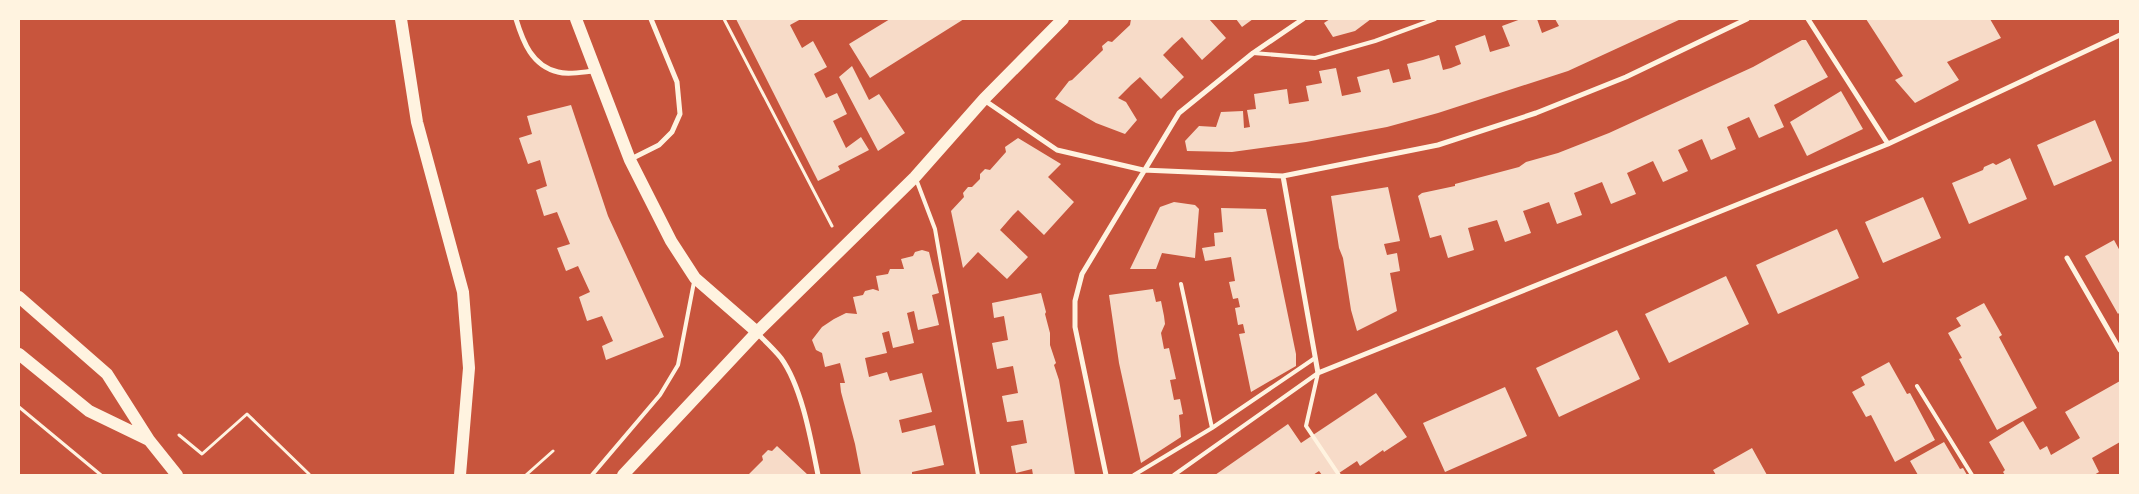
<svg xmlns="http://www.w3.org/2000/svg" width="2139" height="494" font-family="'Noto Sans',sans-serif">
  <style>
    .building { fill: #f7dbc8 }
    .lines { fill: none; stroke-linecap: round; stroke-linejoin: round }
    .path { stroke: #fff3e0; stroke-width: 3 }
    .service { stroke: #fff3e0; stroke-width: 4 }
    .minor { stroke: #fff3e0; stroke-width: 5 }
    .primary { stroke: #fff3e0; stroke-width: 12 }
  </style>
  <rect width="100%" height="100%" fill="#c8553d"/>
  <path class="building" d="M736,19H801L790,25L802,48L813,41L827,67L814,74L826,98L837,93L847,114L833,121L846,148L861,137L869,150L838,166L840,170L818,181Z
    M890,19H964L870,78L849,44Z
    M1131,19H1209L1226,38L1202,60L1182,37L1173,45L1163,55L1184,77L1161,99L1140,77L1131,85L1118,98L1126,102L1137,120L1125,134L1096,123L1055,99L1069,81L1072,80L1103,50L1102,46L1108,41L1112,42L1130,25Z
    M1236,19H1253L1242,27Z
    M1330,19H1371L1355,31L1333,37L1324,23Z
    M1521,19H1537L1542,33L1559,26L1555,19H1681L1568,71L1438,113L1387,127L1306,142L1232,152L1187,151L1185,141L1199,126L1216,127L1221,112L1243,111L1244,128L1250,127L1247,110L1256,109L1254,94L1287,89L1289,104L1309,101L1306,86L1322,83L1319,71L1336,68L1342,96L1361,92L1357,77L1389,69L1393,83L1411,79L1407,64L1423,60L1439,55L1443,70L1451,68L1461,64L1455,46L1485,35L1490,52L1510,46L1502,26Z
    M1866,19H1990L2001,38L1947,62L1959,80L1915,103L1895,80L1903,76Z
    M1802,40H1806L1828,77L1774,105L1784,127L1759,138L1749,117L1727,127L1736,149L1711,160L1702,139L1678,150L1688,171L1663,182L1653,161L1627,173L1636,194L1611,204L1602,182L1574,193L1582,215L1557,224L1549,202L1523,211L1531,233L1505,242L1497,220L1468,228L1474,250L1448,258L1441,235L1430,238L1418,196L1422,193L1455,186V184L1519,167L1526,162L1558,153L1609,133L1753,67Z
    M852,66L869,100L879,94L905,133L878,151L839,77Z
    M1841,91L1863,129L1807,156L1790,122Z
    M571,105L608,216L664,337L606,360L602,346L613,341L602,316L587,321L579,297L590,292L578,266L566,271L557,248L570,244L557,212L544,216L536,190L547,186L540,160L528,164L519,138L532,134L527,116Z
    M2095,120L2112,161L2054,186L2037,145Z
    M1018,138L1061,164L1048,177L1074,202L1044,235L1018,210L1013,215L1000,230L1028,257L1007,279L978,252L963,268L951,211L964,197L963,193L968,187H972L980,179V174L985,169L990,170L1006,152L1005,147Z
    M2010,158L2027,199L1969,224L1952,183L1983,170L1984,167L1993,163L1996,165Z
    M1388,187L1400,241L1384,244L1387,255L1397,253L1400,271L1390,273L1397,311L1357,331L1351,310L1343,258L1339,248L1331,196Z
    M1923,197L1941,238L1883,263L1865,222Z
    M1174,202L1195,205L1199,209L1195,258L1162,253L1156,269H1130L1160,207Z
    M1221,208L1266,209L1296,354V366L1251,392L1239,334L1245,333L1243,324L1238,325L1235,308L1240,307L1238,298L1233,299L1229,282L1235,281L1231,257L1205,261L1202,248L1215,246L1214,233L1223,232Z
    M1837,229L1859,278L1778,314L1756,265Z
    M2114,240L2120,251V312L2118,314L2085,256Z
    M922,250L929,252L939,293L932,295L939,325L918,330L914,311L907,313L914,343L893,348L889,331L882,333L887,353L865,358L869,377L887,372L890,381L922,373L932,412L899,420L902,433L935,425L944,465L912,472V475H861L855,444L841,392L840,383H845L840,363L825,367L822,353L816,350L812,340L822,327L834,319L846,313L857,314L853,297L863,295L865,291L873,289L879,291L876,276L888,274L890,269H904L901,259L913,256L915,252Z
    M1726,276L1749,324L1669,363L1645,314Z
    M1153,289L1156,302L1161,301L1164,316L1165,324L1161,333L1164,349L1169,348L1176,379L1170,380L1174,400L1180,399L1183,414L1179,415L1181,437L1141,463L1119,363L1109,295Z
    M1041,293L1046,312L1045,314L1050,333V345L1056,363L1054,365L1059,380L1075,475H1033L1032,469L1016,473L1011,446L1027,443L1023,420L1007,422L1002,396L1018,393L1013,366L997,369L992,343L1008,340L1004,316L994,318L992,303Z
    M1984,303L2002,335L1999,337L2037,408L1997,430L1959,359L1962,358L1948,333L1961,326L1956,318Z
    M1617,330L1640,379L1559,417L1536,368Z
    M1889,362L1907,394L1910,393L1935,440L1895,462L1871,415L1866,417L1852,392L1865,385L1861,377Z
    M2120,381V442L2092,458L2099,472L2094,475H2005L2003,472L2005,470L1989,442L2023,421L2040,450L2047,446L2051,455L2080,438L2065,412Z
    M1505,387L1527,436L1445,472L1423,423Z
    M1376,393L1407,437L1384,452L1383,450L1360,466L1357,461L1336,475H1322L1319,471L1313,475H1215L1288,424L1301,443Z
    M1944,442L1960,469L1963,468L1967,475H1918L1910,461Z
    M777,446L808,475H748L763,460L762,456L768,450L772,451Z
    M1752,448L1767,475H1716L1713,470Z"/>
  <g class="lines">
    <path class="path" d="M724,19L832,226
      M19,407L101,475
      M179,435L202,454L247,414L309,474L308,475
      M526,475L553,451"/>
    <path class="service" d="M1253,53L1315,58L1375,41L1435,19
      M916,179L935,229L978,475
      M1181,284L1212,428
      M1318,373L1306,426L1339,475
      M1917,386L1972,475
      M592,475L660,395L678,365L694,282
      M1134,475L1212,428L1315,358
      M1174,475L1318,373"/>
    <path class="minor" d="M516,19C523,42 532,66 558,72C568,75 583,72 594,71
      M1808,19L1888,144
      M984,100L1057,150L1143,170L1283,176L1438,145L1536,113L1626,77L1747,19
      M631,159L659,145L672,132L680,114L677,82L651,19
      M1283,176L1318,373L1888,144L2120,35
      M2067,258L2120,350
      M757,333C765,341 774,349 781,358C802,387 811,440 818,475
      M1106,475L1075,327V301L1082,274L1179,113L1253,53L1303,19"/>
    <path class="primary" d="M401,19L417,122L463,292L469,368L460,475
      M576,19L630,160L671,241L695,278L757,332
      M19,297L107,374L149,440L177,475
      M19,354L89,411L149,440
      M623,475L757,332L915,177L984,99L1063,19"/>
  </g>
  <rect width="2139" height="494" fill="none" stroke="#fff3e0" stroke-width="40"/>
</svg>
